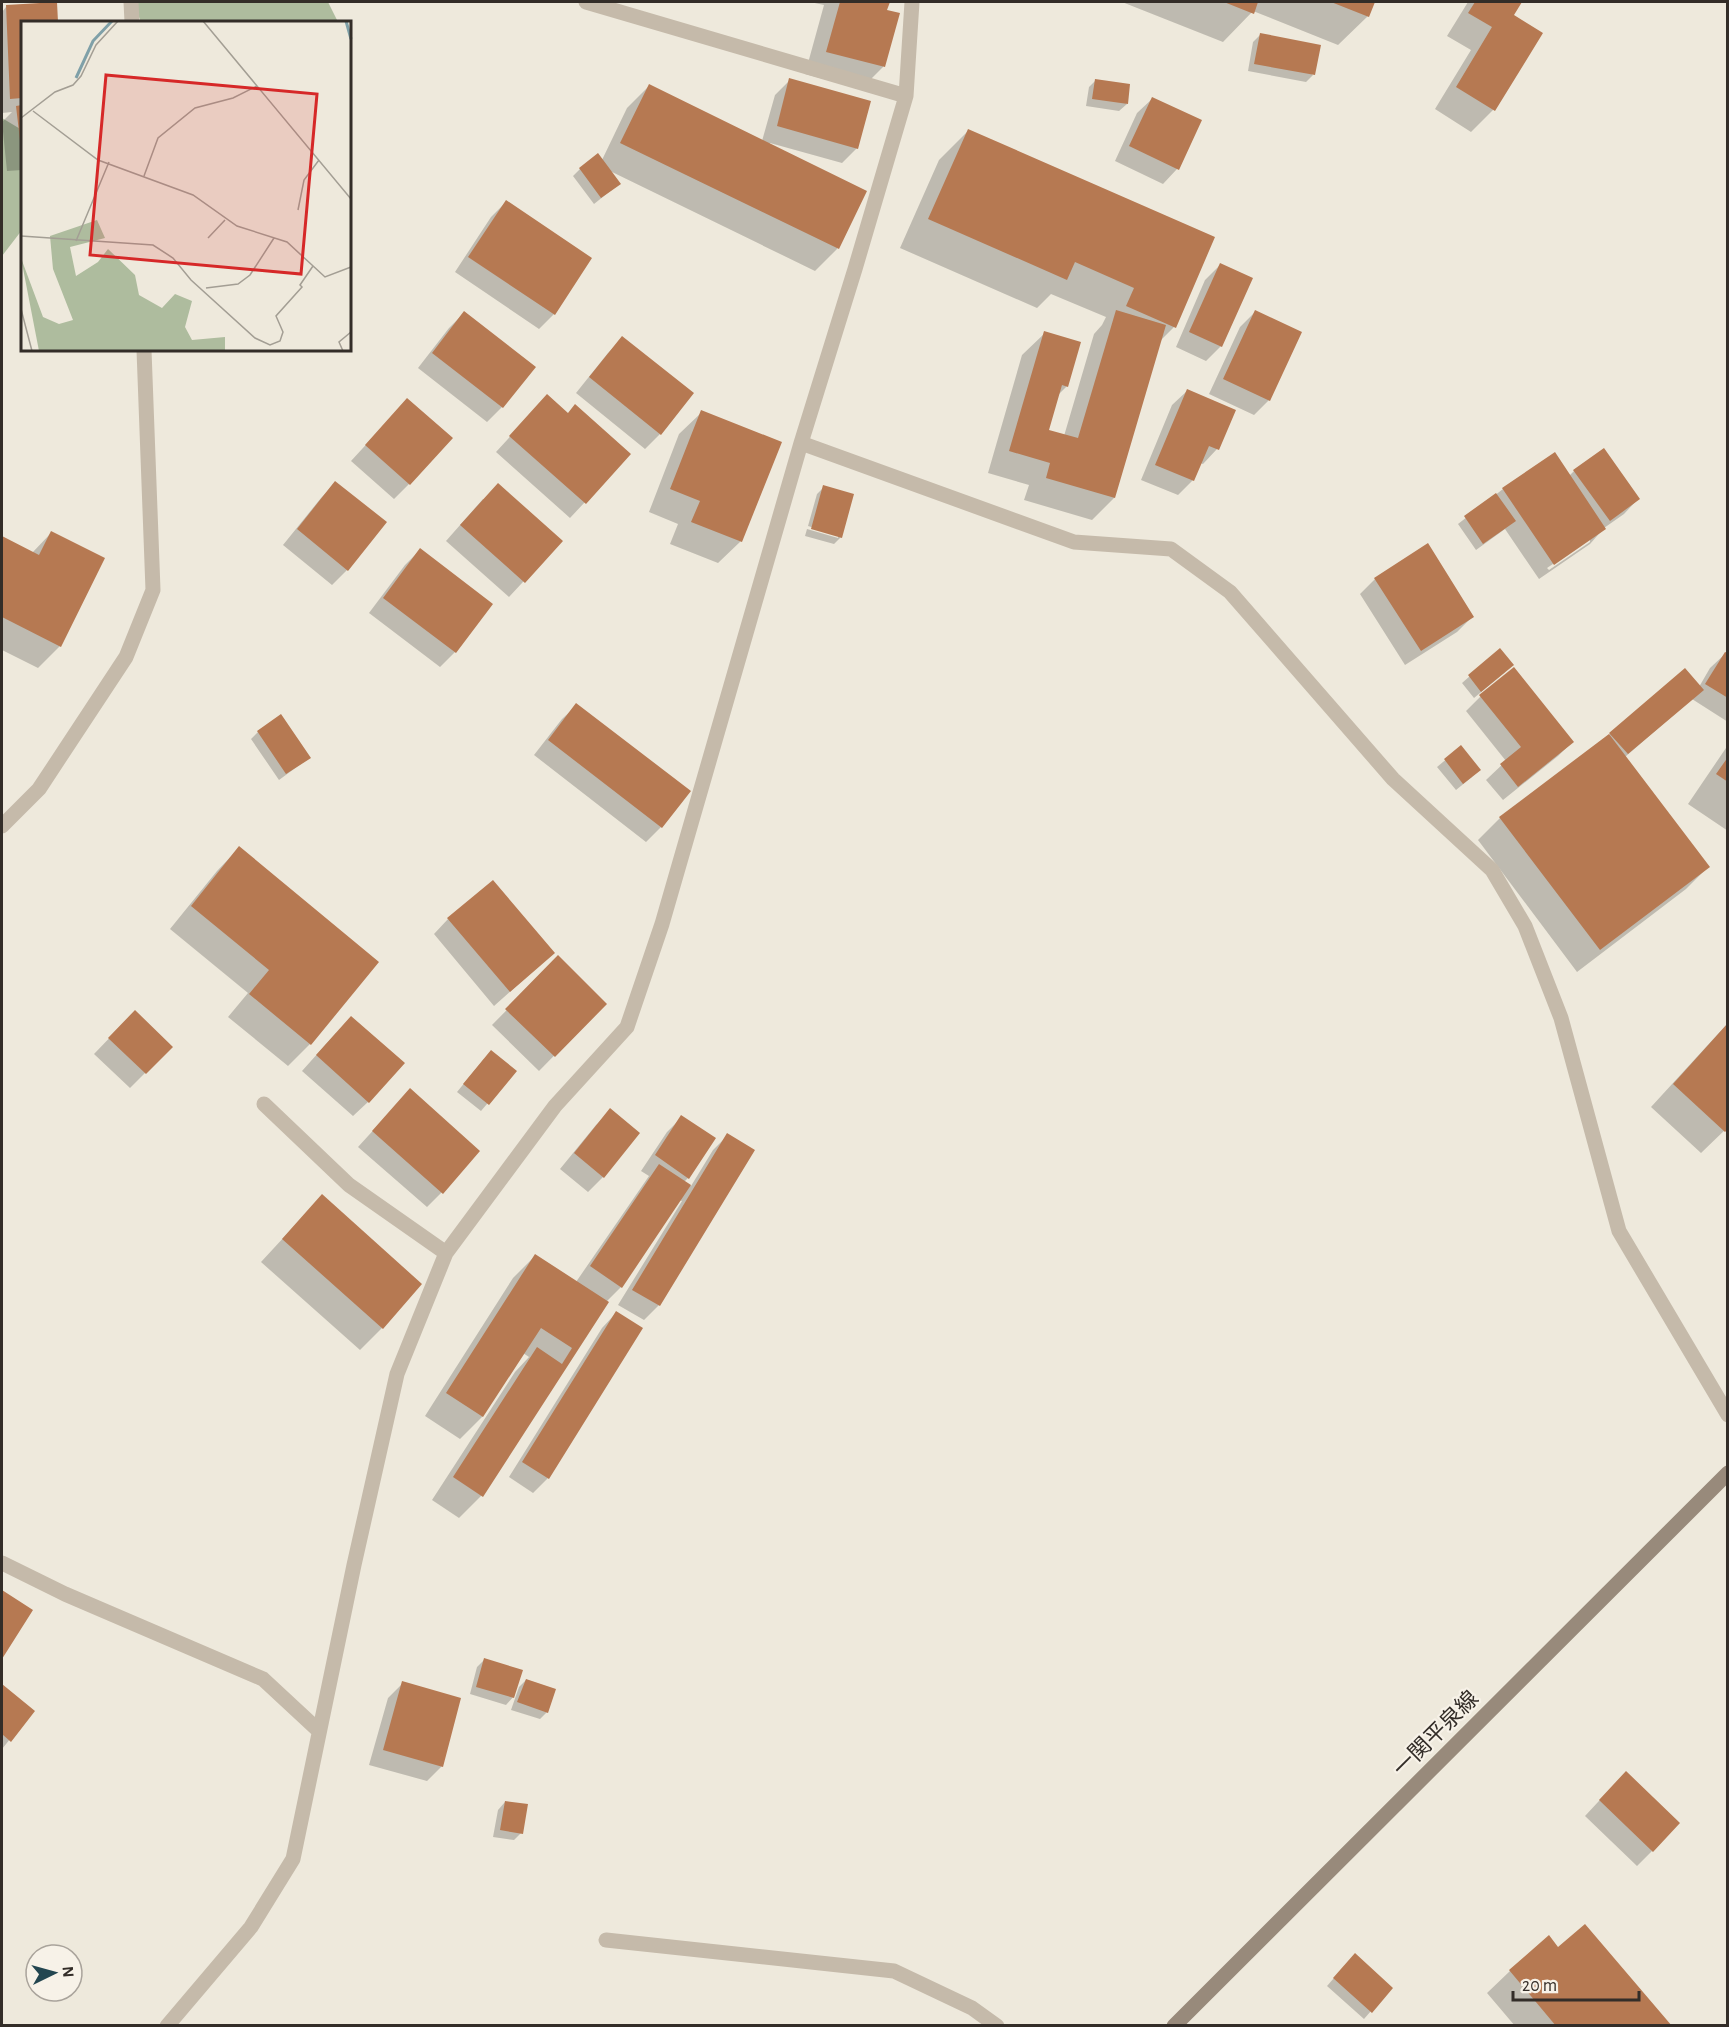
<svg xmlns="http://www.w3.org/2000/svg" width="1729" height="2027" font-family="'Alegreya Sans','Noto Sans JP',sans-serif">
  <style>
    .green { fill: #aebc9e }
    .shadow { fill: #0003; fill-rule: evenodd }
    .building { fill: #b67952 }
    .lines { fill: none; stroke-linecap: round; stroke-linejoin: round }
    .street { stroke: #c5baaa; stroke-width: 15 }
    .secondary { stroke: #988a7b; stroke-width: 15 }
    .labels { text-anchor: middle; stroke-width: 4.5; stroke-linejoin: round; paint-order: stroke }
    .street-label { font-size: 22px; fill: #332d28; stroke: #f7f2e8 }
    .inset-river { fill: none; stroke: #7fa0a8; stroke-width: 3 }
    .inset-road { fill: none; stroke: #a39e94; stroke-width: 1.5 }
    .view { fill: #d62828; fill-opacity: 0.15; stroke: #d62828; stroke-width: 3 }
    .inset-edge { fill: none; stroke: #332d28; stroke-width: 3 }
  </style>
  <rect width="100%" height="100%" fill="#eee9dc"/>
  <path class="green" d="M133,2H328L338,22H141Z
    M2,118L22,130V230L2,256Z"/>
  <path class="shadow" d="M810,2H888L886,11L883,67L861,89L805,74L824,5Z
    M1122,2H1373L1368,16L1338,45L1253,11L1223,42Z
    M1468,2H1520L1512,16L1493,110L1471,132L1435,109L1471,50L1447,36Z
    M55,4L56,22H22V170L7,171L2,122L12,112L2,113V12L6,7Z
    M1260,35L1313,75L1306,82L1248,71L1253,42Z
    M790,80L857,148L842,163L770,143L769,145L865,192L837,249L815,271L610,171L619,184L594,204L573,176L580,169L602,160L627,108L649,86L762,141L775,95Z
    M1096,80L1127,104L1119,111L1086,106L1089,87Z
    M1152,99L1177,169L1163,184L1115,161L1137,113Z
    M968,131L1213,238L1174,327L1160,341L1114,498L1092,520L1024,500L1029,485L988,473L1022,355L1045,333L1067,386L1057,396L1047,431L1064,436L1094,334L1102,325L1106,317L1051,294L1037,308L900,248L939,160Z
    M506,202L554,314L539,329L455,272L491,217Z
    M1220,265L1221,346L1206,361L1176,347L1205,280Z
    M1255,312L1269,400L1254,415L1209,394L1240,327Z
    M464,313L534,367L502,407L487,422L418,368L449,328Z
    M623,338L660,434L645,449L576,393L608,353Z
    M1187,391L1217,449L1203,464L1200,463L1193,480L1178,495L1141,480L1172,405Z
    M547,396L567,414L629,455L570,518L496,452Z
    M407,400L409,484L394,499L351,461Z
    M702,412L741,541L718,563L670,544L678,524L649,512L679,434Z
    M1574,471L1638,499L1624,514L1604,528L1590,544L1539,579L1505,529L1476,550L1458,524L1503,489L1569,476ZM1590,539V542L1549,570L1547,568Z
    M335,483L385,523L347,570L332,585L283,545L321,498Z
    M824,487L841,537L834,544L805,536L807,529L838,538V535L808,526L817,494Z
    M483,499L561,541L509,597L446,541Z
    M51,533L60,646L38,668L2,650V538L32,553Z
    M420,550L491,604L455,652L440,667L369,613L405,565Z
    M1375,579L1472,617L1457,632L1405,665L1360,594Z
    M1500,650L1505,672L1474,698L1462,683Z
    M1725,654L1728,655V722L1692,699L1625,757L1708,867L1686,889L1577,972L1478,840L1500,818L1610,734L1699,687L1710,668Z
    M1481,696L1572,742L1558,756L1503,800L1486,780L1506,761L1466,711Z
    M577,705L689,791L661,827L646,842L534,755L562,719Z
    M258,732L309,758L279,780L251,739Z
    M1728,745V831L1688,804Z
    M1461,747L1472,777L1456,790L1437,767Z
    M239,848L310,1044L288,1066L228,1017L248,993L170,929L217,871Z
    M448,919L553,953L494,1006L434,934Z
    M558,958L605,1004L539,1071L492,1025Z
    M1728,1023V1127L1701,1153L1651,1107Z
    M120,1027L171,1047L130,1088L94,1054Z
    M336,1033L368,1102L353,1116L302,1071Z
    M484,1059L515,1071L481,1111L457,1092Z
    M410,1090L442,1192L427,1207L358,1147Z
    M611,1111L603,1177L588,1192L560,1169L596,1125Z
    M682,1117L688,1178L684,1182L691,1186L713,1150L728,1135L753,1151L659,1305L644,1320L618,1305L682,1201L679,1200L621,1287L606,1302L481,1496L459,1518L432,1500L515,1372L529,1357L523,1353L482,1417L460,1439L425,1416L513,1278L535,1256L576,1282L649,1176L641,1171L667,1132Z
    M322,1196L382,1328L360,1350L261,1262Z
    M616,1313L548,1478L533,1493L509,1477L602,1328Z
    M2,1591L31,1610L2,1656Z
    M484,1660L515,1695L506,1705L470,1694L477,1667Z
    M526,1680L547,1712L540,1719L511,1710L519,1687Z
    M403,1683L442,1766L427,1781L369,1765L388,1698Z
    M2,1686L33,1711L2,1749Z
    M1611,1788L1652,1851L1637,1866L1585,1816Z
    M505,1802L521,1833L514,1840L493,1837L498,1810Z
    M1558,1949L1670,2026H1515L1487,1993L1510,1971Z
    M1348,1962L1391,1988L1364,2019L1327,1986Z"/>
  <path class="building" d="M57,2L58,22H22V98L10,99L6,5Z
    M840,2H890L887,10L900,13L885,67L826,52Z
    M1224,2H1258L1254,14Z
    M1331,2H1375L1369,17Z
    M1475,2H1522L1514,15L1543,33L1495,111L1456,87L1492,27L1468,13Z
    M1260,33L1321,45L1315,75L1254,64Z
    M789,78L871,101L858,149L777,126Z
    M1095,79L1130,84L1128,104L1092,99Z
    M649,84L867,191L839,249L620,143Z
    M1152,97L1202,120L1179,170L1129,146Z
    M22,105V149H21L16,106Z
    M968,129L1215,237L1176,328L1126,306L1134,288L1075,262L1067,280L928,219Z
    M598,153L621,184L601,198L579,168Z
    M506,200L592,258L555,315L468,257Z
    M1220,263L1253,278L1222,347L1189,332Z
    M1116,310L1166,325L1115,498L1046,478L1050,463L1009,451L1044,331L1081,342L1068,387L1062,385L1049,430L1078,438Z
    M1255,310L1302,332L1270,401L1223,379Z
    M464,311L536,367L503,408L432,353Z
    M622,336L694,393L661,435L589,377Z
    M1187,389L1236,410L1219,450L1209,446L1194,481L1155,465Z
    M547,394L568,413L575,404L631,454L586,504L509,436Z
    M407,398L453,438L410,485L365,445Z
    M701,410L782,442L742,542L691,522L700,501L670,489Z
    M1604,448L1640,499L1610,521L1573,470Z
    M1555,452L1606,529L1554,565L1502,488Z
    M335,481L387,522L348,571L297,529Z
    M498,483L563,541L525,583L460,525Z
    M823,485L854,494L842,538L811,529Z
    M1496,493L1516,521L1483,544L1464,516Z
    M51,531L105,558L61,647L2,617V536L39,555Z
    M1428,543L1474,617L1421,651L1374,578Z
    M420,548L493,604L456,653L383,598Z
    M1500,648L1514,665L1481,692L1468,675Z
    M1725,652L1728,653V698L1705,684Z
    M1514,667L1574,742L1518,787L1500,764L1521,747L1479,695Z
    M1685,668L1704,690L1628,754L1609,733Z
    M576,703L691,791L662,828L548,740Z
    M281,714L311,758L286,774L257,731Z
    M1609,734L1710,867L1600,950L1499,817Z
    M1461,745L1481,770L1463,784L1444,759Z
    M1728,757V782L1716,774Z
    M239,846L379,962L311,1045L249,994L269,970L191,906Z
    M493,880L555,953L510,992L447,918Z
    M558,955L607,1004L555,1057L505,1009Z
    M135,1010L173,1047L146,1074L108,1038Z
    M351,1016L405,1063L369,1103L316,1055Z
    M1728,1023V1129L1725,1132L1673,1084Z
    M491,1050L517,1071L489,1105L463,1084Z
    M410,1088L480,1151L443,1194L372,1131Z
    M610,1108L640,1133L604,1178L574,1153Z
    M681,1115L716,1138L689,1179L655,1155Z
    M727,1133L755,1150L660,1306L632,1290Z
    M659,1164L691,1185L622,1288L590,1266Z
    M322,1194L422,1284L383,1329L282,1239Z
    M535,1254L609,1302L483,1497L453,1477L537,1347L562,1364L572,1348L541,1328L483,1417L446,1393Z
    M616,1311L643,1328L549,1479L522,1462Z
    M2,1590L33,1610L2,1659Z
    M484,1658L523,1670L514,1698L476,1687Z
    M526,1679L556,1689L548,1713L517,1702Z
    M402,1681L461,1698L443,1767L383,1750Z
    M2,1684L35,1711L11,1742L2,1734Z
    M1626,1771L1680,1823L1653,1852L1599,1800Z
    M505,1801L528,1804L523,1834L500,1830Z
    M1585,1924L1672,2026H1556L1509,1970L1549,1935L1558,1947Z
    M1355,1953L1393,1988L1372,2013L1333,1978Z"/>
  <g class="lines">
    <path class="street" d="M131,2L132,22
      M586,2L906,96
      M801,443L1074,542L1171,549L1230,592L1393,779L1492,870L1525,926L1561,1018L1619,1231L1728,1415
      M2,826L39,789L126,657L153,590L144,350
      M264,1104L349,1185L446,1253
      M2,1563L65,1594L263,1679L319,1731
      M606,1940L894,1971L972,2008L997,2026
      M167,2026L251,1927L293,1859L354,1565L397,1374L446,1253L555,1106L627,1027L662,924L801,443L855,269L906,96L912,2"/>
    <path class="secondary" d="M1174,2026L1728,1473"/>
  </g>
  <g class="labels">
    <g class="street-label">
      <text transform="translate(1435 1733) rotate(-45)" y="8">一関平泉線</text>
    </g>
  </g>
  <g transform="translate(21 21)">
    <rect width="330" height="330" fill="#eee9dc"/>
    <path d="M76,199L84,217L49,226L55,255L77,241L87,228L114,254L118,274L141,287L154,273L171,280L164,306L171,319L204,316V330H18L0,237L22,296L38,303L52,299L32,248L29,215Z" fill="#aebc9e"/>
    <path class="inset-river" d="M325,0L330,18M55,57L72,20L91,0"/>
    <path class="inset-road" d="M182,0L330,178M12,90L77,139L172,174L216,205L266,221L304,256L330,246M0,97L34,71L52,64L60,55L75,24L97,0M123,155L137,117L174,87L212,77L236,65M277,189L283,159L298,139M0,215L132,224L152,237L170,259L234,317L249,324L259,320L262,311L255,295L281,266L279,264L292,245M187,217L204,199M55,220L88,141M185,267L217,263L229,254L253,217M0,288L11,330M322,330L318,321L330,311"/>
    <path class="view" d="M85,54L296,73L280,253L69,234Z"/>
    <rect width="330" height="330" class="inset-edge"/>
  </g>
  <rect width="1729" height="2027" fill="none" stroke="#332d28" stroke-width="6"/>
  <g transform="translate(54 1973) rotate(85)"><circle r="28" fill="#f7f2e8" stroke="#a9a39b" stroke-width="1.5"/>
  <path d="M0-4.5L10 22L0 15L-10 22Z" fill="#234650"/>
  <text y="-9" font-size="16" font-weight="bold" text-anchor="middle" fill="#332d28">N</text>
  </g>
  <path d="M1513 1991v9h126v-9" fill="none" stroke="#332d28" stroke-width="3"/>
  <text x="1522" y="1991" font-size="18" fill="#332d28" stroke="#f7f2e8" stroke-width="4.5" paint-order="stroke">20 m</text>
</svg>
